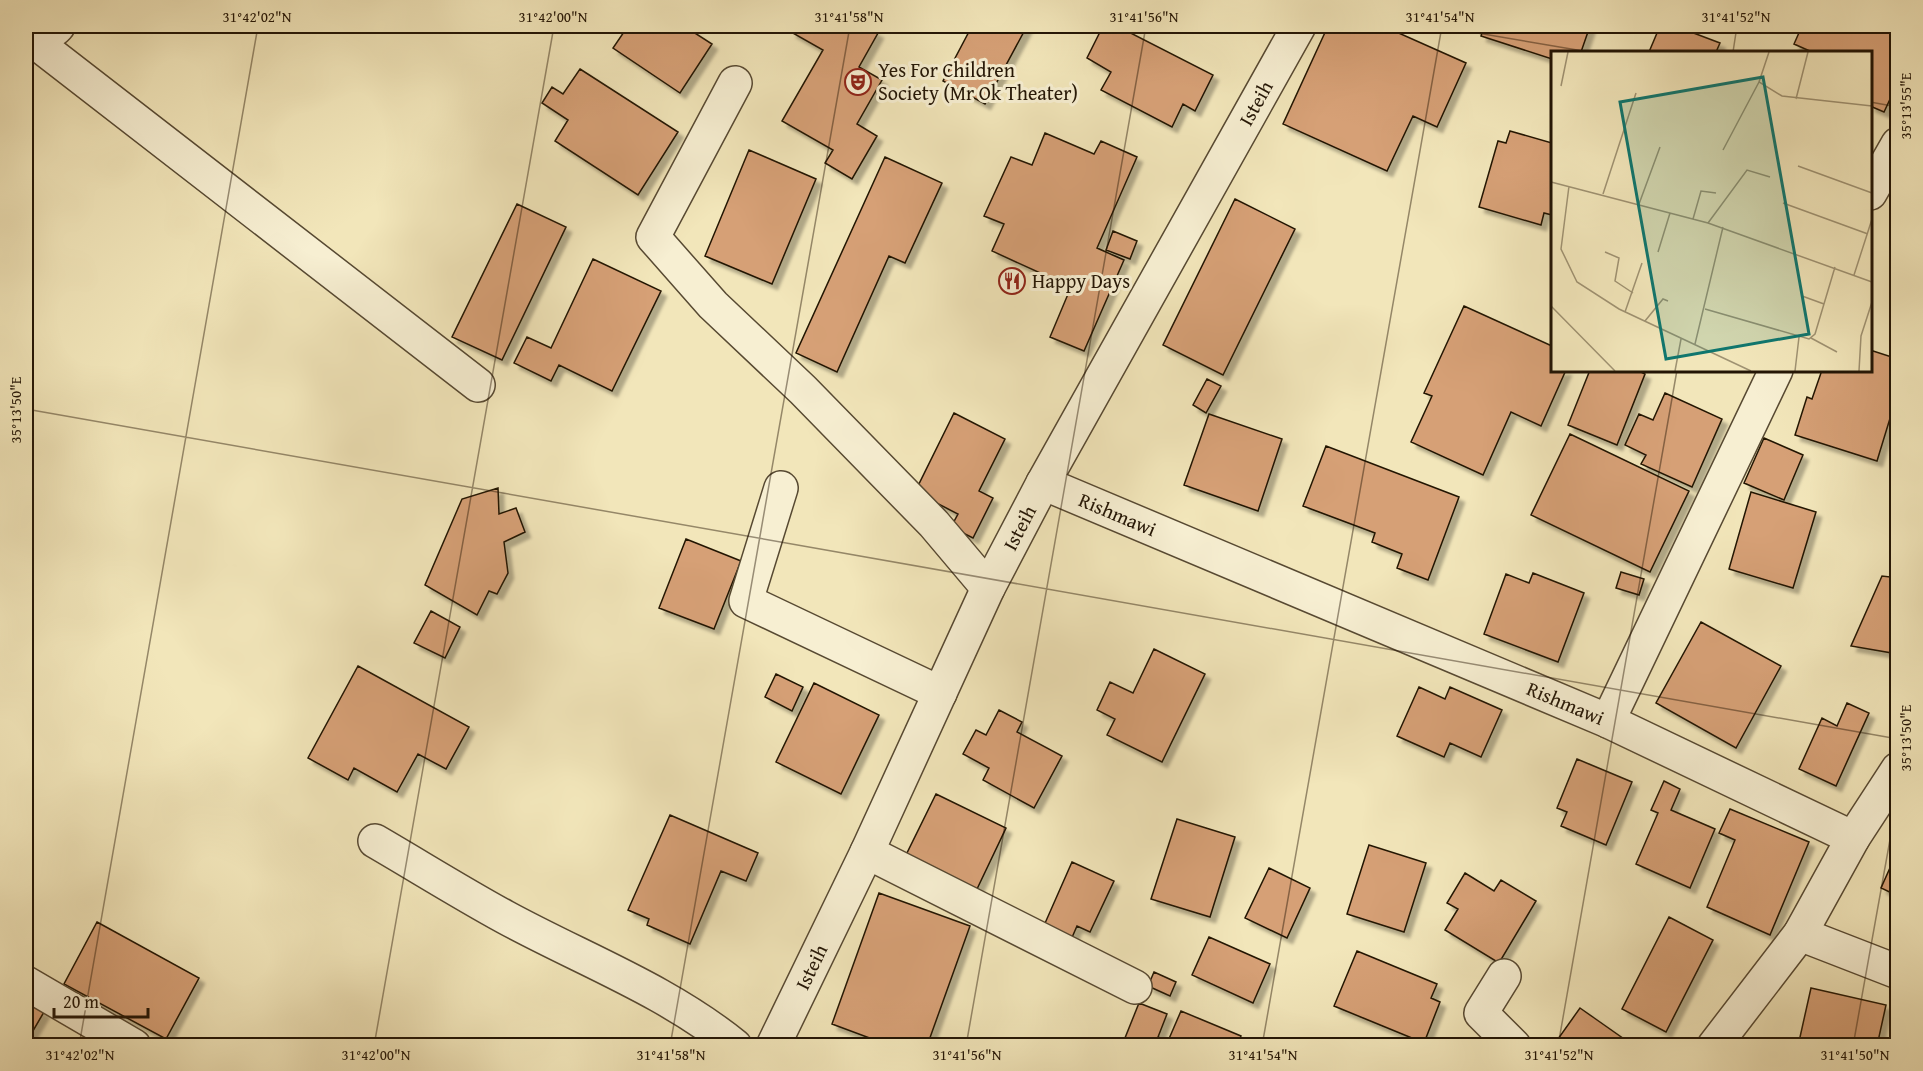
<svg xmlns="http://www.w3.org/2000/svg" width="1923" height="1071" font-family="'Gentium Book Plus',serif">
  <style>
    .building { fill: #d6a076; stroke: #231505; stroke-width: 1.5; filter: url(#shadow) }
    .lines { fill: none; stroke-linecap: round; stroke-linejoin: round }
    .minor-casing { stroke: #574932; stroke-width: 36 }
    .minor { stroke: #f7efd2; stroke-width: 33 }
    .ticks { fill: none; stroke: #231505; stroke-width: 1.5; stroke-opacity: 0.45 }
    .labels { text-anchor: middle; stroke-width: 6; stroke-linejoin: round; paint-order: stroke }
    .poi-label { font-size: 20px; fill: #231505; stroke: #f7efd2; text-anchor: start }
    .street-label { font-size: 20px; fill: #231505; stroke: #f7efd2 }
    .inset-road { fill: none; stroke: #9f9272; stroke-width: 1.5 }
    .view { fill: #0f766e; fill-opacity: 0.15; stroke: #0f766e; stroke-width: 3 }
    .inset-edge { fill: none; stroke: #231505; stroke-width: 3 }
    .neatline { fill: none; stroke: #231505; stroke-width: 2 }
    .ticks-label { font-size: 15px; text-anchor: middle; fill: #231505 }
  </style>
  <defs>
    <filter id="shadow"><feDropShadow dx="5.5" dy="5.5" stdDeviation="1.5" flood-color="#0004"/></filter>
  </defs>
  <rect width="100%" height="100%" fill="#f2e6ba"/>
  <filter id="stains"><feTurbulence type="fractalNoise" baseFrequency=".00333" numOctaves="4"/><feColorMatrix values="0 0 0 0 .2 0 0 0 0 .09 0 0 0 0 .02 0 0 0 .5 -.17"/></filter>
  <radialGradient id="worn" r=".72"><stop offset=".6" stop-color="#630" stop-opacity="0"/><stop offset="1" stop-color="#630" stop-opacity=".3"/></radialGradient>
  <path class="building" d="M628,26H684L712,44L680,93L613,48Z
    M795,26H865L878,33L859,67L882,80L857,124L877,136L852,179L825,163L833,150L782,121L823,50L791,32Z
    M972,26H1027L985,104L943,81Z
    M1103,26H1117L1213,75L1195,111L1183,104L1172,127L1101,90L1111,72L1087,58Z
    M1328,26H1383L1466,63L1437,127L1413,116L1387,171L1283,124Z
    M1484,26H1590L1581,52H1552V59L1481,36Z
    M1660,26H1675L1720,43L1716,52H1649Z
    M1802,26H1898V82L1884,112L1870,106V52H1812L1794,44Z
    M580,69L678,132L638,195L555,141L568,120L542,103L552,87L563,94Z
    M1510,131L1552,143V215L1544,213L1541,225L1479,207L1498,141L1506,143Z
    M1045,133L1094,154L1101,141L1137,157L1097,248L1124,260L1084,351L1050,337L1071,287L992,251L1004,224L984,216L1011,157L1032,165Z
    M749,150L816,179L772,284L705,256Z
    M885,157L942,183L905,263L889,256L837,372L796,353Z
    M1235,199L1295,229L1223,375L1163,345Z
    M517,204L566,227L502,360L452,337Z
    M1113,231L1137,241L1130,259L1106,250Z
    M593,259L661,291L612,391L559,365L551,381L514,363L527,337L551,348Z
    M1464,306L1552,346V370H1566L1541,426L1511,412L1483,475L1411,442L1432,396L1424,393Z
    M1870,350L1898,359V414L1897,416L1891,415L1877,461L1795,435L1807,397L1812,399L1822,370H1870Z
    M1590,370H1637L1645,374L1617,445L1568,425Z
    M1207,379L1221,386L1206,413L1193,405Z
    M1665,393L1722,419L1692,487L1641,464L1646,455L1625,445L1639,414L1653,420Z
    M954,413L1005,439L979,491L993,498L973,538L951,527L958,514L915,492Z
    M1209,414L1282,439L1258,511L1184,485Z
    M1570,434L1689,491L1650,572L1531,515Z
    M1764,438L1803,455L1784,500L1744,483Z
    M1326,446L1459,497L1428,580L1397,568L1402,554L1372,542L1375,533L1303,506Z
    M498,488L499,514L516,508L525,532L504,542L508,573L497,594L489,591L477,615L425,585L462,499Z
    M1751,492L1816,512L1793,588L1729,569Z
    M686,539L741,561L714,629L659,608Z
    M1893,561H1898V654L1851,646L1882,576L1890,577Z
    M1621,572L1644,579L1639,595L1616,588Z
    M1533,573L1584,593L1558,662L1484,634L1506,574L1529,583Z
    M431,611L460,627L445,658L414,643Z
    M1701,622L1781,666L1736,748L1656,703Z
    M1154,649L1205,674L1162,762L1107,735L1115,719L1097,710L1110,682L1133,693Z
    M358,666L469,727L446,769L418,754L397,792L354,768L348,780L308,758Z
    M776,674L803,687L792,711L765,697Z
    M814,683L879,715L841,794L776,762Z
    M1419,687L1445,699L1450,687L1502,710L1481,757L1450,743L1444,757L1397,736Z
    M1847,703L1869,713L1836,786L1799,769L1822,718L1837,726Z
    M999,710L1022,722L1017,732L1062,756L1034,808L983,780L989,768L963,754L976,730L986,735Z
    M1577,759L1632,782L1606,845L1561,826L1567,812L1557,808Z
    M1664,781L1680,789L1671,810L1715,829L1690,888L1636,864L1658,813L1651,810Z
    M936,794L1006,828L977,889L906,855Z
    M1730,809L1809,842L1770,935L1707,907L1735,840L1719,833Z
    M670,815L758,853L746,881L721,871L690,944L647,925L649,919L628,910Z
    M1177,819L1235,837L1210,917L1151,899Z
    M1369,845L1426,863L1404,932L1347,914Z
    M1898,850V896L1881,888Z
    M1072,862L1114,881L1090,932L1077,926L1070,942L1042,930Z
    M1269,868L1310,888L1287,938L1245,918Z
    M1465,873L1494,891L1501,880L1536,901L1499,963L1445,930L1458,909L1447,903Z
    M879,893L970,926L927,1046H891L832,1024Z
    M1669,917L1713,940L1666,1032L1622,1009Z
    M97,922L199,978L166,1039L64,984Z
    M1209,937L1270,964L1253,1003L1192,975Z
    M1357,951L1437,984L1431,998L1440,1002L1424,1043L1334,1006Z
    M1154,972L1176,982L1170,996L1148,986Z
    M1811,988L1886,1005L1877,1046H1798Z
    M26,1002L44,1012L30,1036L26,1034Z
    M1139,1003L1167,1014L1158,1037L1168,1041L1181,1011L1241,1036L1237,1046H1129L1123,1043Z
    M1580,1008L1634,1046H1553Z"/>
  <g class="lines">
    <defs>
      <g id="minor">
        <path d="M26,35L30,38L55,29L58,26"/>
        <path d="M30,38L478,385"/>
        <path d="M735,83L653,237L713,305L803,390L934,524L988,588"/>
        <path d="M1870,193L1898,144"/>
        <path id="s1" d="M1043,483L1608,721L1853,838"/>
        <path d="M781,488L746,601L940,693"/>
        <path d="M1608,721L1776,370"/>
        <path d="M375,841C418,866 461,893 505,917C582,959 666,990 735,1046"/>
        <path d="M867,852L1135,987"/>
        <path d="M1800,934L1898,972"/>
        <path d="M1504,976L1481,1013L1514,1046"/>
        <path d="M26,983L134,1046"/>
        <path id="s2" d="M773,1046L867,852L988,588L1043,483L1299,26"/>
        <path d="M1714,1046L1800,934L1853,838L1898,769"/>
      </g>
    </defs>
    <use href="#minor" class="minor-casing"/>
    <use href="#minor" class="minor"/>
  </g>
  <path class="ticks" d="M1436,26L1589,52M1733,52L1737,26M1870,102L1898,107M26,409L1898,739M26,1041L49,1046M79,1046L258,26M374,1046L554,26M670,1046L850,26M966,1046L1146,26M1262,1046L1442,26M1558,1046L1677,370M1853,1046L1898,795"/>
  <defs>
    <symbol id="theatre-ring" viewBox="-11 -11 22 22"><circle r="9.5" fill="#f7efd2" stroke="#8f2418" stroke-width="1.5"/><path d="M-5-5.5Q0-4 5-5.5V0Q5 5 0 6Q-5 5-5 0ZM-3.3-2.5H-1v1.5H-3.3ZM1-2.5H3.3v1.5H1ZM-2.8 1Q0 5.5 2.8 1Z" fill="#8f2418"/></symbol>
    <symbol id="restaurant-ring" viewBox="-11 -11 22 22"><circle r="9.5" fill="#f7efd2" stroke="#8f2418" stroke-width="1.5"/><path d="M-5-6h1v4h1v-4h1v4h1v-4h1v5L-1.5 .5V6h-2V.5L-5-1ZM5-6V6H3V1.5H1.5Q1.5-4 5-6Z" fill="#8f2418"/></symbol>
  </defs>
  <g fill-rule="evenodd">
    <use href="#theatre-ring" x="843" y="67" width="30" height="30"/>
    <use href="#restaurant-ring" x="997" y="266" width="30" height="30"/>
  </g>
  <g class="labels">
    <g class="poi-label">
      <text x="878" y="77">Yes For Children<tspan x="878" dy="23">Society (Mr Ok Theater)</tspan></text>
      <text x="1032" y="288">Happy Days</text>
    </g>
    <g class="street-label">
      <text dy="7" stroke="none"><textPath href="#s2" startOffset="1060">Isteih</textPath></text>
      <text dy="7" stroke="none"><textPath href="#s1" startOffset="81">Rishmawi</textPath></text>
      <text dy="7" stroke="none"><textPath href="#s2" startOffset="574">Isteih</textPath></text>
      <text dy="7" stroke="none"><textPath href="#s1" startOffset="567">Rishmawi</textPath></text>
      <text dy="7" stroke="none"><textPath href="#s2" startOffset="88">Isteih</textPath></text>
    </g>
  </g>
  <g transform="translate(1551 51)">
    <rect width="321" height="321" fill="#f2e6ba"/>
    <path class="inset-road" d="M218,1L208,31L231,45L321,55M10,35L17,1M245,48L257,1M172,99L208,31M247,115L321,142M0,131L157,172L321,231M18,135L10,198L26,231L68,258L200,320M52,143L85,42M232,152L317,183M88,153L109,96M142,168L150,140L165,142M157,172L196,119L219,126M54,201L68,207L64,230L82,242M107,201L119,162M303,224L321,168M251,245L273,253M0,255L64,320M154,258L258,288L264,283L284,216M74,261L91,212M94,270L112,248L117,250M260,287L286,301M144,293L172,176M124,320L130,288M244,320L248,286M308,320L310,285L321,251"/>
    <path class="view" d="M212,26L258,283L115,308L69,51Z"/>
    <rect width="321" height="321" class="inset-edge"/>
  </g>
  <rect width="1923" height="1071" fill="none" stroke="#f2e6ba" stroke-width="66"/>
  <path d="M54 1008v9h94v-9" fill="none" stroke="#231505" stroke-width="3"/>
  <text x="63" y="1008" font-size="18" fill="#231505" stroke="#f7efd2" stroke-width="4.5" paint-order="stroke">20 m</text>
  <rect x="33" y="33" width="1857" height="1005" class="neatline"/>
  <g class="ticks-label">
    <text x="257" y="22">31°42'02"N</text>
    <text x="553" y="22">31°42'00"N</text>
    <text x="849" y="22">31°41'58"N</text>
    <text x="1144" y="22">31°41'56"N</text>
    <text x="1440" y="22">31°41'54"N</text>
    <text x="1736" y="22">31°41'52"N</text>
    <text transform="translate(1906 106) rotate(-90)" y="5">35°13'55"E</text>
    <text transform="translate(16 410) rotate(-90)" y="5">35°13'50"E</text>
    <text transform="translate(1906 738) rotate(-90)" y="5">35°13'50"E</text>
    <text x="80" y="1060">31°42'02"N</text>
    <text x="376" y="1060">31°42'00"N</text>
    <text x="671" y="1060">31°41'58"N</text>
    <text x="967" y="1060">31°41'56"N</text>
    <text x="1263" y="1060">31°41'54"N</text>
    <text x="1559" y="1060">31°41'52"N</text>
    <text x="1855" y="1060">31°41'50"N</text>
  </g>
  <rect width="100%" height="100%" filter="url(#stains)"/>
  <rect width="100%" height="100%" fill="url(#worn)"/>
</svg>
